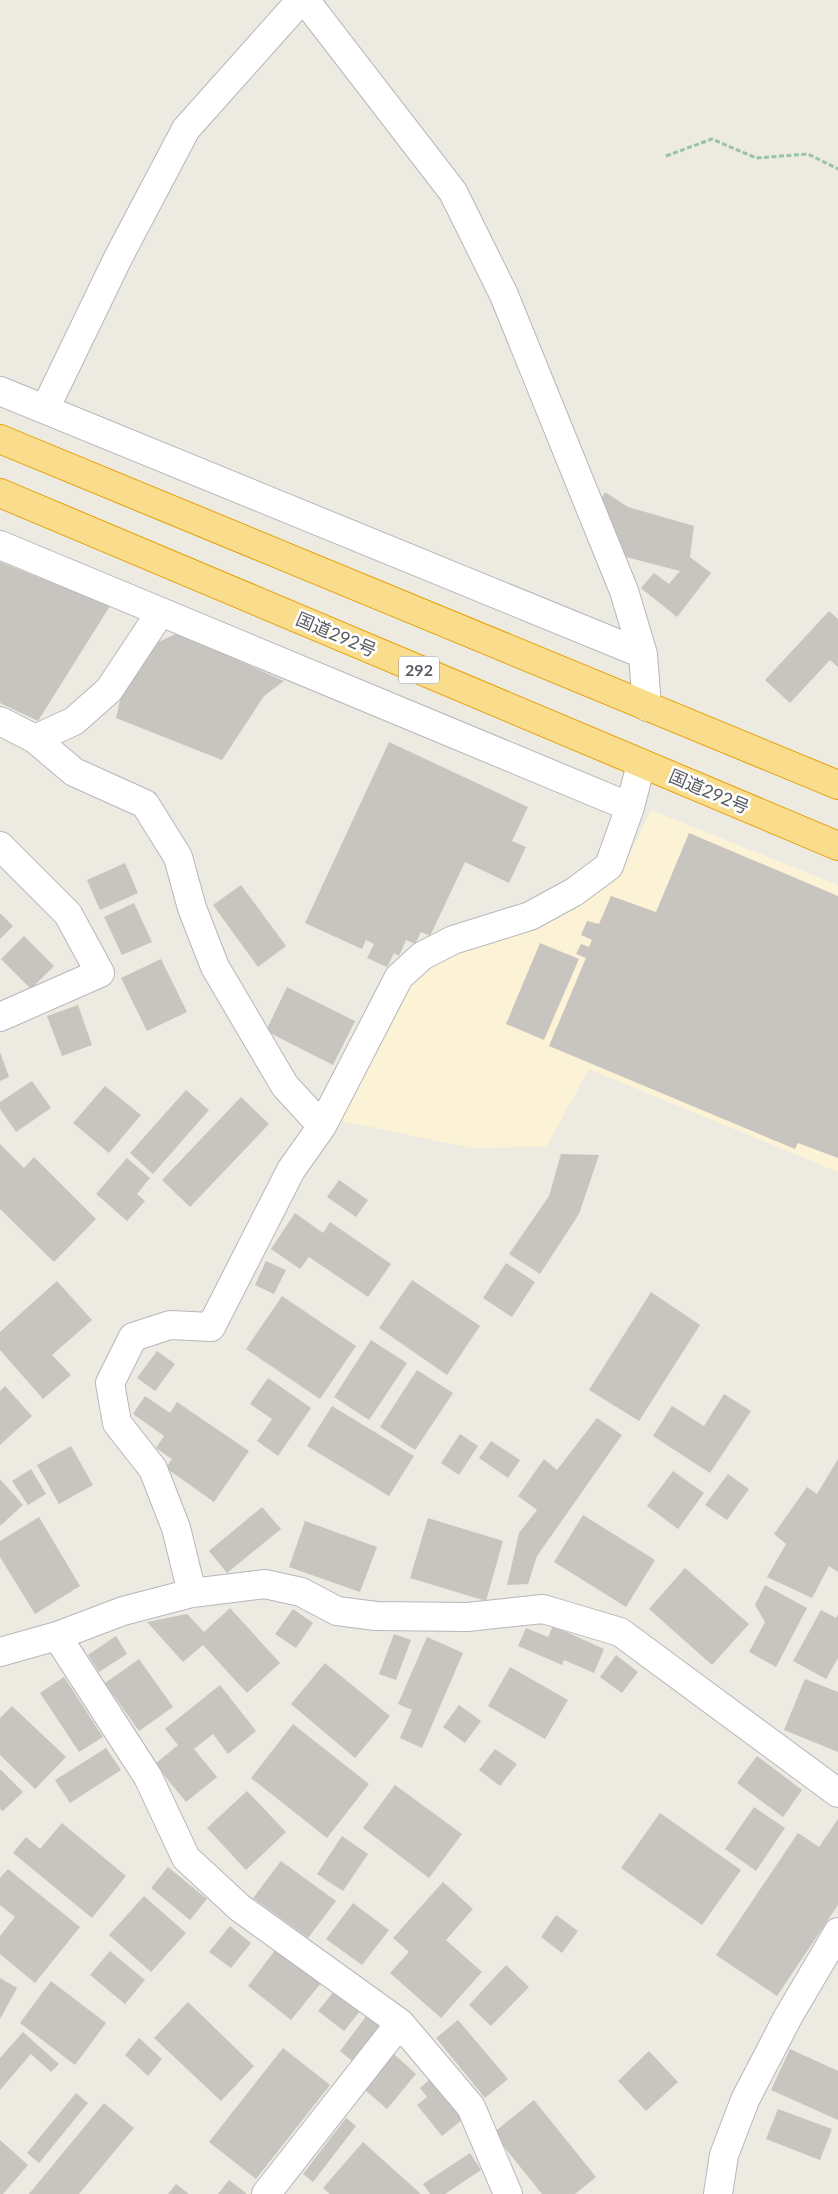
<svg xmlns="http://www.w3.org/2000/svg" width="838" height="2194" font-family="Lato,'Noto Sans JP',sans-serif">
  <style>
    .commercial { fill: #fcf3d6 }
    .building { fill: #c8c4bf }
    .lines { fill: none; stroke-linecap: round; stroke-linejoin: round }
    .street-casing { stroke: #b4b7bc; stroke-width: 30 }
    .highway-casing { stroke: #e6a008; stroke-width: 30 }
    .path { stroke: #98c4a4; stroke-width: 3; stroke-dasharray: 5 2.5; stroke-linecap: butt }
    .street { stroke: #fff; stroke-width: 28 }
    .highway { stroke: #f9dd8c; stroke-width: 28 }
    .labels { text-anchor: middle; stroke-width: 5; stroke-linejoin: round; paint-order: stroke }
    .shield { fill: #fff; stroke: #8c8e91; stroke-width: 1 }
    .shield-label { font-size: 16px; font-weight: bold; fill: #5a5d62 }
    .street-label { font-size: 18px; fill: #5a5d62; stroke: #fff }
  </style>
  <rect width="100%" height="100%" fill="#eceae1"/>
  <path class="commercial" d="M651,810L838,885V1172L589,1069L546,1147L471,1148L337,1120L403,992L439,960L457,951L546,921L607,885L618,876L624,866Z"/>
  <path class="building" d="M605,492L628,507L694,526L690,557L711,573L677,617L641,588L654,573L669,584L680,571L626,557L597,506Z
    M0,562L110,606L38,721L0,703Z
    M829,611L838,619V667L830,660L790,703L765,680Z
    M178,633L284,681L264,696L222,760L116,718L121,696L156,643Z
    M389,742L528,807L512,841L526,847L509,883L465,862L430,936L421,932L415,944L406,940L399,956L394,953L387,967L367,958L374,944L366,940L362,949L305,923Z
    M689,833L838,896V1158L798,1143L795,1149L549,1046L586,958L576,954L581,944L589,947L592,940L581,935L587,921L599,924L611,896L656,912Z
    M125,863L138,893L100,910L87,880Z
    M241,885L286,946L258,967L213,905Z
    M134,903L152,942L122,955L104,917Z
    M0,913L13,926L0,939Z
    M24,936L54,966L31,989L1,959Z
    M540,943L579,959L544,1040L506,1024Z
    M161,959L187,1012L147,1031L121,978Z
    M287,987L355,1021L333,1065L266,1031Z
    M78,1005L92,1045L62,1056L47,1016Z
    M0,1052L9,1077L0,1081Z
    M32,1081L51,1108L16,1132L0,1109V1102Z
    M105,1086L141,1115L109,1153L73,1123Z
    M186,1090L209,1110L153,1174L130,1153Z
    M241,1097L269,1124L190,1207L162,1180Z
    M0,1144L24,1168L34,1157L96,1219L54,1262L0,1209Z
    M561,1154L599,1155L579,1214L540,1274L509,1254L549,1196Z
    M127,1158L150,1178L137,1194L145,1201L127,1221L96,1194Z
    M339,1180L368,1200L356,1217L327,1197Z
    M295,1213L323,1233L330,1222L391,1264L368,1297L309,1257L300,1269L271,1249Z
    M266,1261L286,1270L274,1294L255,1285Z
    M506,1263L535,1282L512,1317L483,1298Z
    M412,1280L480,1326L447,1375L379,1328Z
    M57,1281L92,1320L52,1355L71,1375L43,1399L0,1350V1332Z
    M651,1292L700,1325L639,1421L589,1390Z
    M282,1296L356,1346L320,1399L246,1349Z
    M371,1340L407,1363L369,1420L334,1397Z
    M157,1351L175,1364L155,1391L137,1378Z
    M417,1370L453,1393L415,1450L380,1427Z
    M268,1378L311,1408L278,1456L257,1441L272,1419L250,1404Z
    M5,1386L32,1416L0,1445V1391Z
    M724,1394L751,1411L710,1473L653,1436L672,1406L704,1426Z
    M145,1396L170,1413L177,1402L249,1451L214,1502L166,1468L172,1459L156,1448L164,1436L133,1414Z
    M332,1406L414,1456L389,1496L307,1446Z
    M597,1418L622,1435L537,1556L528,1584L507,1585L519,1533L537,1510L518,1496L544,1459L557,1470Z
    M460,1434L478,1446L459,1475L441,1463Z
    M491,1441L520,1460L508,1478L479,1458Z
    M71,1446L93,1485L59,1504L37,1465Z
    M838,1459V1572L829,1566L812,1598L767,1577L786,1544L774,1534L807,1487L817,1494Z
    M31,1469L46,1494L28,1505L12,1481Z
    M673,1471L704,1493L678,1529L647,1506Z
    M728,1474L749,1489L727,1520L705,1505Z
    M0,1479L23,1505L0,1526Z
    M262,1507L281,1529L227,1573L209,1551Z
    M583,1515L655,1560L626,1607L554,1562Z
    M39,1517L80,1586L35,1614L0,1557V1541Z
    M428,1518L503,1541L486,1601L410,1578Z
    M305,1521L377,1547L360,1592L289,1567Z
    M685,1568L749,1624L712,1665L649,1609Z
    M765,1585L807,1608L776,1667L749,1652L765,1622L755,1605Z
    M230,1608L280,1663L247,1693L203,1645L183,1662L147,1622L187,1614L204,1632Z
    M293,1609L313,1623L296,1648L275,1634Z
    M821,1610L836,1618L838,1614V1658L826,1679L793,1661Z
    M553,1626L604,1649L594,1673L564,1660L562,1665L518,1646L526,1628L548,1637Z
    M394,1634L411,1640L396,1680L379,1674Z
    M116,1636L127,1654L99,1672L88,1655Z
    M427,1637L463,1653L422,1748L400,1738L412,1710L398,1704Z
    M616,1655L638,1672L622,1693L600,1677Z
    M139,1659L173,1707L139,1731L105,1683Z
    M325,1663L390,1716L355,1758L291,1704Z
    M510,1667L568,1700L545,1739L488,1706Z
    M64,1677L103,1737L79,1752L40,1693Z
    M805,1679L838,1692V1752L784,1730Z
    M220,1685L256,1731L228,1754L213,1734L194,1749L217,1777L186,1802L155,1764L178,1745L165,1729Z
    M459,1705L481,1721L465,1743L443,1727Z
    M12,1706L66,1757L35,1789L0,1755V1718Z
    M293,1724L369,1784L327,1838L251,1778Z
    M106,1748L121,1770L70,1803L55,1780Z
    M495,1749L517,1764L500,1786L479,1770Z
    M757,1756L802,1790L783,1817L737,1783Z
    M0,1769L23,1792L3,1811L0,1809Z
    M395,1785L462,1834L429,1878L363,1828Z
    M247,1791L286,1832L246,1870L207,1828Z
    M754,1807L785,1828L756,1871L725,1849Z
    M660,1813L741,1870L702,1925L621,1868Z
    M838,1819V1905L777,1996L716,1955L798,1833L819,1847Z
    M62,1823L126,1876L92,1918L13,1853L26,1837L40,1849Z
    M342,1836L368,1854L343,1891L317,1874Z
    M281,1861L336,1901L308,1938L253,1898Z
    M168,1867L207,1899L190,1920L151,1888Z
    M8,1869L80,1927L35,1983L0,1954V1936L15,1917L0,1905V1878Z
    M443,1882L473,1909L446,1940L482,1972L441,2018L390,1973L409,1952L393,1938Z
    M144,1896L186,1933L151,1972L109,1935Z
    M353,1903L389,1930L362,1965L326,1939Z
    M556,1915L578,1931L562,1953L541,1937Z
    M230,1926L251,1943L231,1968L209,1952Z
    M276,1949L321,1983L291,2020L248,1986Z
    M110,1951L145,1980L125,2004L90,1975Z
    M506,1965L529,1987L491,2026L469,2005Z
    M0,1978L17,1988L0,2019Z
    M51,1981L106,2023L75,2065L20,2023Z
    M335,1990L361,2010L344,2031L318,2011Z
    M188,2002L254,2066L221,2101L154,2038Z
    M367,2015L380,2025L352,2061L340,2051Z
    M458,2020L508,2079L485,2098L436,2038Z
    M23,2032L59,2064L51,2072L31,2054L0,2090V2058Z
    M139,2038L162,2059L148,2076L125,2055Z
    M283,2048L330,2085L256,2179L209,2142Z
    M790,2049L838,2071V2120L771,2090Z
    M649,2051L678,2082L646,2111L618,2081Z
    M394,2054L416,2074L387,2109L364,2089Z
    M430,2079L462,2120L442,2136L417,2105L427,2097L420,2088Z
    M76,2093L88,2103L39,2163L27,2153Z
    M534,2100L596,2177L575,2194H542L493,2133Z
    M104,2103L134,2128L79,2194H29Z
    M778,2109L832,2129L820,2160L766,2139Z
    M346,2118L356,2126L313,2182L303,2174Z
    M0,2140L28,2165L3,2194H0Z
    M363,2142L421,2194H330L323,2188Z
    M470,2153L481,2170L445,2194H430L423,2184Z
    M229,2180L247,2194H218Z
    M176,2184L189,2194H168Z"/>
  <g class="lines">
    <defs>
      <path id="street" d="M305,0L453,192L504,295L624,591L643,654L647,707
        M0,391L643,654
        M45,409L119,256L186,129L301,0
        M0,545L630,807
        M0,721L35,739L74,772L145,804L178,857L192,908L215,967L285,1086L322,1126
        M35,739L74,721L109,690L160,613
        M0,846L68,914L100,973L0,1017
        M192,1593L176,1528L153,1469L117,1423L110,1383L133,1337L170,1325L211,1327L291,1170L322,1126L399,977L422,956L453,940L530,916L574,892L609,866L630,807L641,764
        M57,1636L148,1777L186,1858L240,1908L400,2023L471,2107L508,2194
        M0,1652L57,1636L123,1611L192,1593L265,1584L301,1592L337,1611L376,1616L467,1617L543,1609L620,1632L838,1793
        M266,2194L400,2023
        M718,2194L724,2155L745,2100L788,2017L838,1932"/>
      <path id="highway" d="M0,439L838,785
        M0,493L838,846"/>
    </defs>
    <use href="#street" class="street-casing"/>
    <use href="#highway" class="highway-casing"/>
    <path class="path" d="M666,156L712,139L756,158L808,154L838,169"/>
    <use href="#street" class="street"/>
    <use href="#highway" class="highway"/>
  </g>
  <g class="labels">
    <rect class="shield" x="399" y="656.5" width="40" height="27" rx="4"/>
    <g class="shield-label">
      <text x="419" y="676">292</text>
    </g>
    <g class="street-label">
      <text transform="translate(336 635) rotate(23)" y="6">国道292号</text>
      <text transform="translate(709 792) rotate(23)" y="6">国道292号</text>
    </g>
  </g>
</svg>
